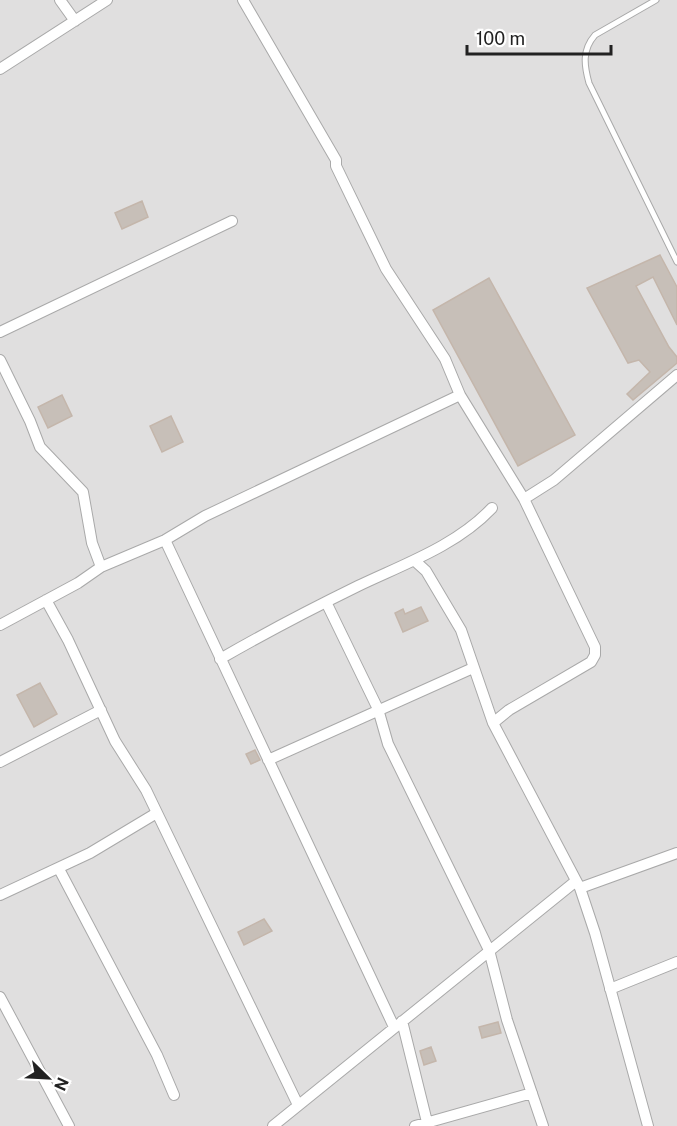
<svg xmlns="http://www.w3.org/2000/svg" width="677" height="1126" font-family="'Public Sans',sans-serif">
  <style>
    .residential { fill: #e0dfdf }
    .building { fill: #c7bfb8; stroke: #c4b6ab; stroke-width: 1.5 }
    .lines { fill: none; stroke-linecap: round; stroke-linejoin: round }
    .lane-casing { stroke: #a9a9a9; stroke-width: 7 }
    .street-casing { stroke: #a9a9a9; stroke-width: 12 }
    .lane { stroke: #fff; stroke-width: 5 }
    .street { stroke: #fff; stroke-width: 10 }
  </style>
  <rect width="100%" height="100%" fill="#f2efe9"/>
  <path class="residential" d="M0,0H677V1126H0Z"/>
  <path class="building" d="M142,201L148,217L122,229L115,213Z
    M660,255L677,287V325L653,277L636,286L669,347L677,357V363L633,400L627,394L650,372L639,360L628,363L587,288Z
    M489,278L575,435L518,466L433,310Z
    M62,395L72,416L48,428L38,407Z
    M171,416L183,442L162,452L150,426Z
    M421,607L428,621L403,632L395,613L403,609L405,614Z
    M40,683L57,714L34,727L17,695Z
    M255,750L260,760L251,764L246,754Z
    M264,919L272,931L244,945L238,932Z
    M498,1022L501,1033L482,1038L479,1027Z
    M431,1047L436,1061L424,1065L420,1051Z"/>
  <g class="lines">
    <defs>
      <path id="lane" d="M656,0L595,35C582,50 584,65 589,83L677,262"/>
      <path id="street" d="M60,0L75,21
        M243,0L336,160V166L386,269L445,359L460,395
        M0,69L107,0
        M0,332L232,221
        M0,360L30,421L40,447L83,492L92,543L101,567
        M524,499L554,480L677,375
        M165,540L394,1027
        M415,561L426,571L461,630L493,723L580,888L595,933L648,1126
        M46,600L68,640L115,741L146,790L298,1105
        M326,602L378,709L388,744L489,950L507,1020L543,1126
        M0,625L78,583L101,567L165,540L205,516L460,395L524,499L595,647V655L591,662L509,710L493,723
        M220,659C265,633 311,609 358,586C404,564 456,546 492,508
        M268,760L473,668
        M0,762L101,710
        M59,869L157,1055L174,1095
        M580,888L677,853
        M0,895L90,853L155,814
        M610,989L677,962
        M0,997L69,1126
        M402,1021L427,1122
        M273,1126L576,881
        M415,1126L532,1093"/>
    </defs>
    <use href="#lane" class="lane-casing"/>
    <use href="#street" class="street-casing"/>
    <use href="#lane" class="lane"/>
    <use href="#street" class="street"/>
  </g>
  <g transform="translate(48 1078) rotate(114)" stroke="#ffffff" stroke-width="4.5" paint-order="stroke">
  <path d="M0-4.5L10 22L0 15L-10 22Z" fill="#222222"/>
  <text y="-9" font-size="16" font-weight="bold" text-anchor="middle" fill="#222222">N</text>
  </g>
  <path d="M467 45v9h144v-9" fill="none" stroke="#222222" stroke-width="3"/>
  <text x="476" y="45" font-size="18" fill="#222222" stroke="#ffffff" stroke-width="4.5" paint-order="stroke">100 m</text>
</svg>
